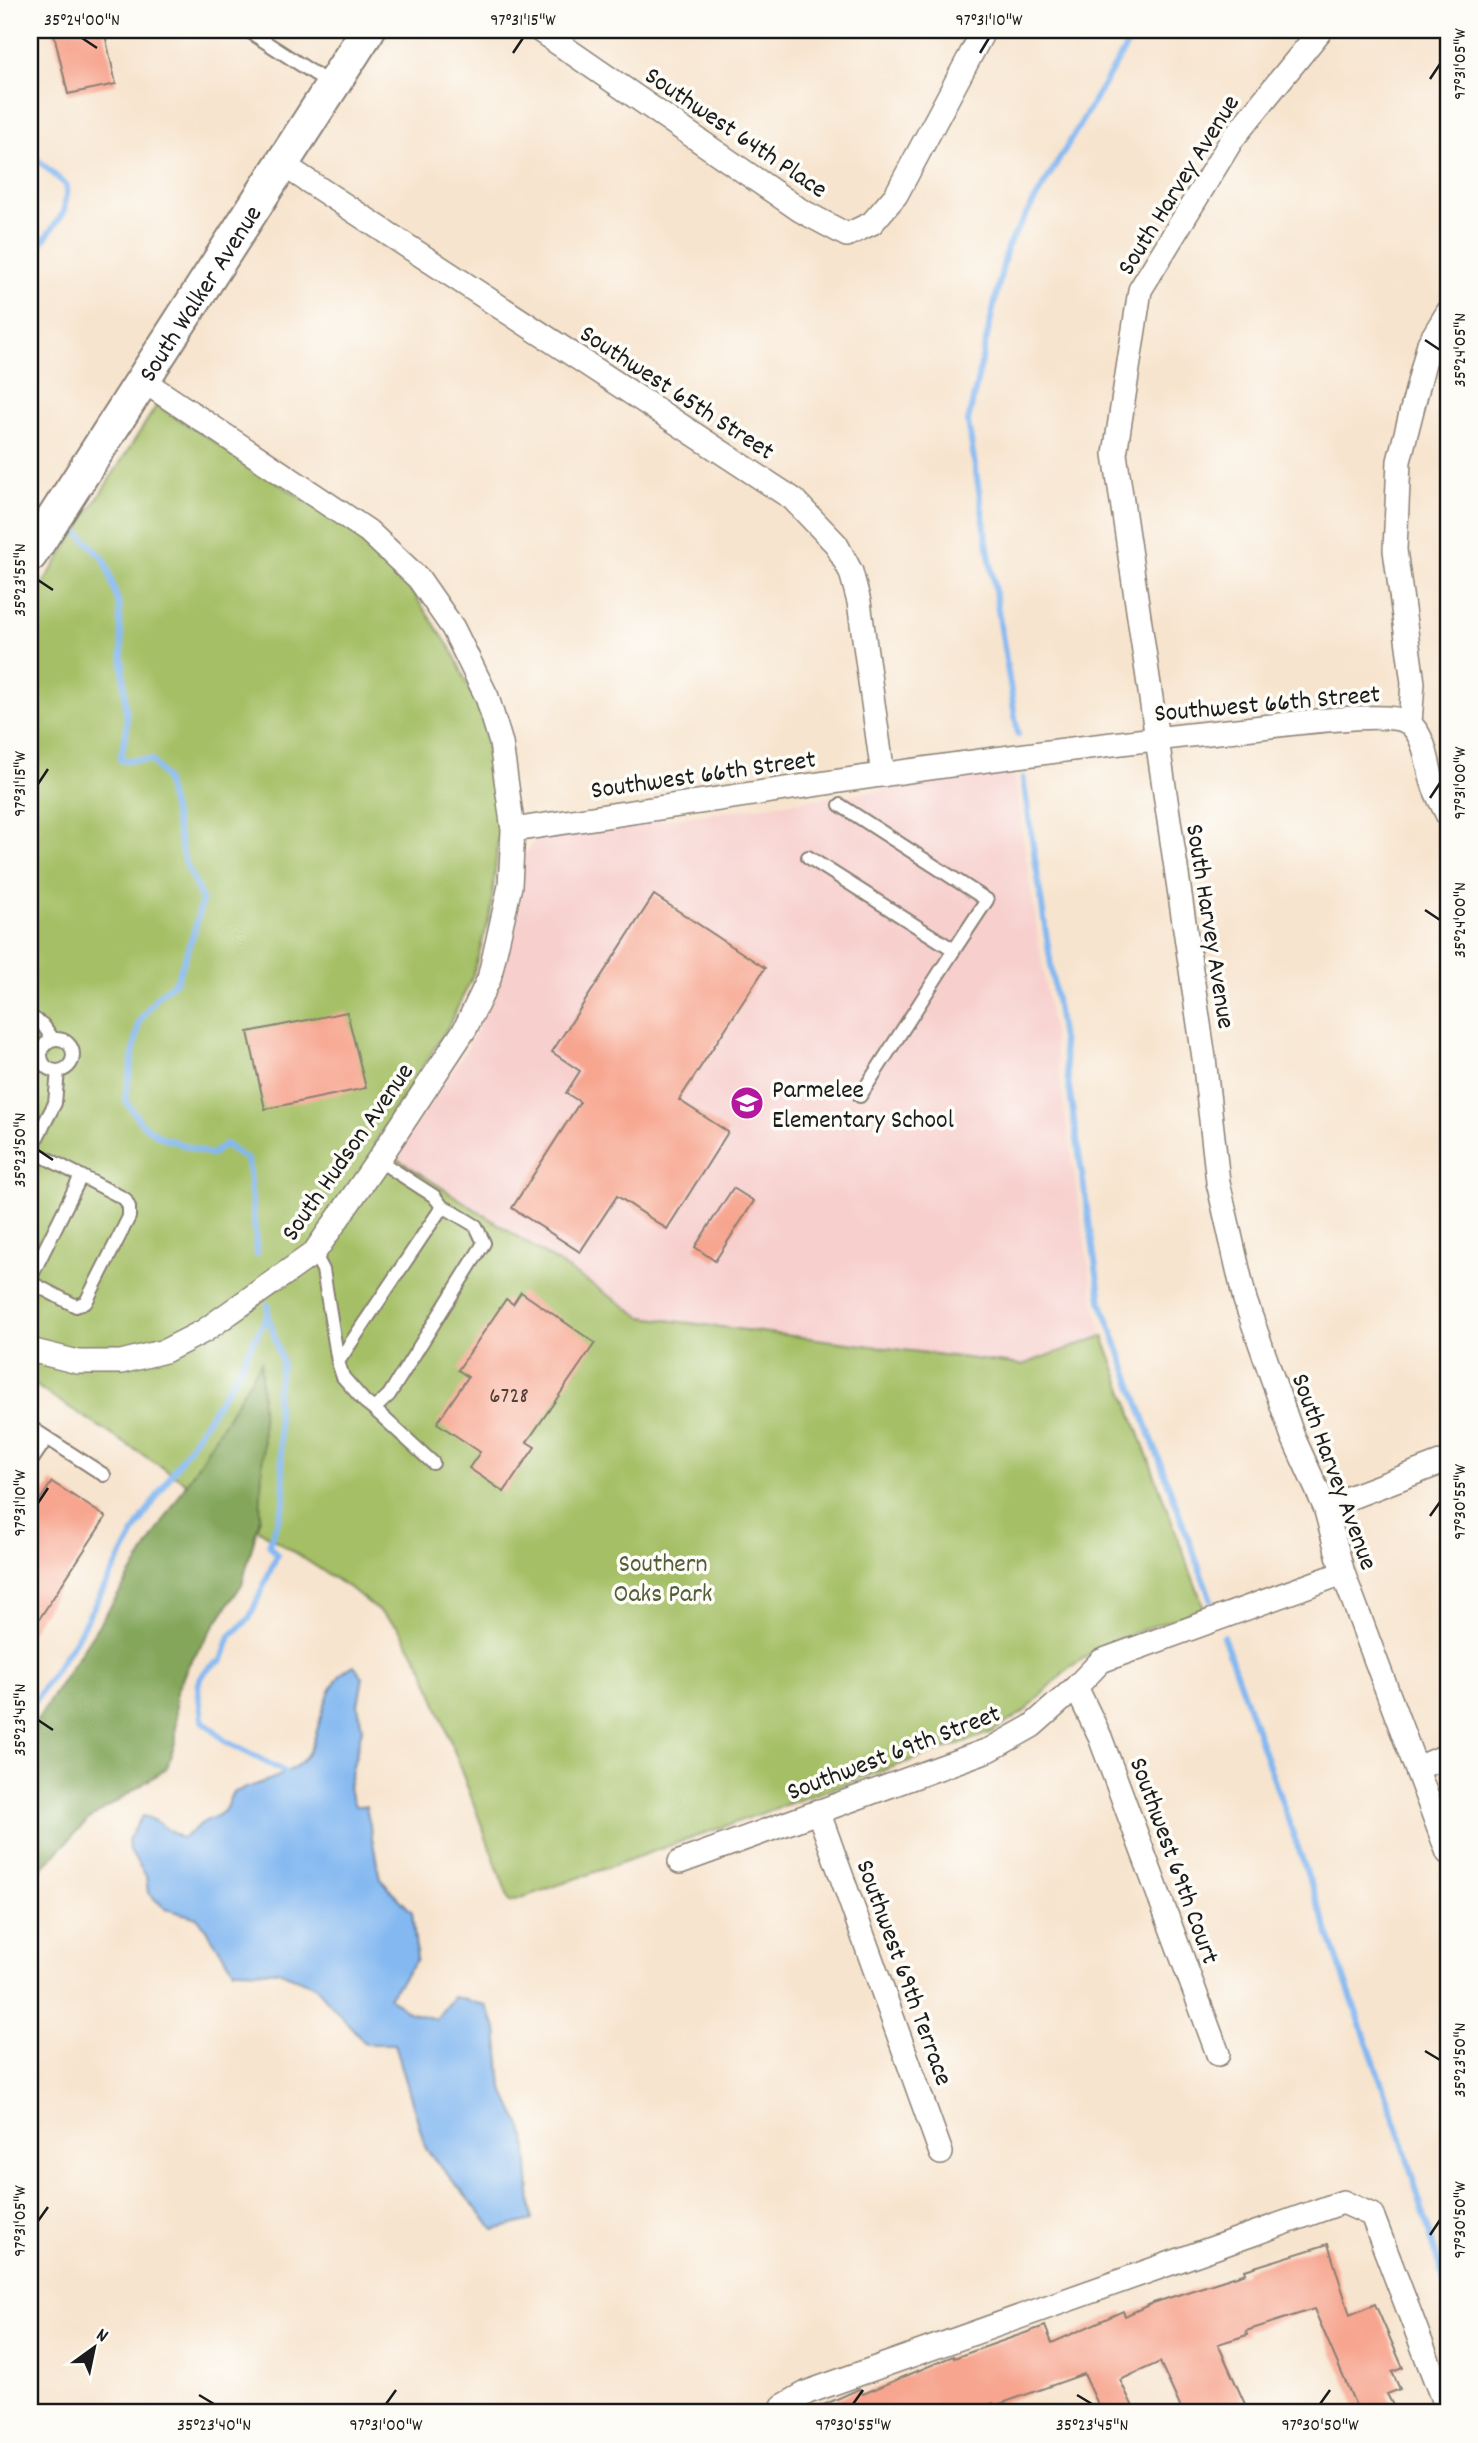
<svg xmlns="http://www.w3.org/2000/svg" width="1478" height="2443" font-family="Dekko,sans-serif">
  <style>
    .built { fill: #f7d0ce }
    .green { fill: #a4bf65; stroke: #606e40; stroke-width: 2 }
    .forest { fill: #83a65a; stroke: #50613b; stroke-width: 2 }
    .water { fill: #83b8f1; stroke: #506a86; stroke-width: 2 }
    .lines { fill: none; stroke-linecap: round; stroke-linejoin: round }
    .stream { stroke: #83b8f1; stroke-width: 6 }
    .building { fill: #f7a58f }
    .lane-casing { stroke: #8a8075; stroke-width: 16 }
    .street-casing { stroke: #8a8075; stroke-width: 26 }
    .secondary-casing { stroke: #8a8075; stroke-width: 37 }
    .lane { stroke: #fff; stroke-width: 12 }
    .street { stroke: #fff; stroke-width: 23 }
    .secondary { stroke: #fff; stroke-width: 33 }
    .ticks { fill: none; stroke: #1c1c1c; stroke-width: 2.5 }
    .labels { text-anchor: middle; stroke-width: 7; stroke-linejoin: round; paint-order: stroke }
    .number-label { font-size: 23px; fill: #533e39 }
    .street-label { font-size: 26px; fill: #1c1c1c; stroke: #fdfcf7 }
    .poi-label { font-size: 26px; fill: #1c1c1c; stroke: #fdfcf7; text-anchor: start }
    .park-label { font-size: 26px; fill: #525d39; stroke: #fdfcf7 }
    .neatline { fill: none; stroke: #1c1c1c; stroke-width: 2.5 }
    .ticks-label { font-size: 18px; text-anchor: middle; fill: #1c1c1c }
  </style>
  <rect width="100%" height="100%" fill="#fdfcf7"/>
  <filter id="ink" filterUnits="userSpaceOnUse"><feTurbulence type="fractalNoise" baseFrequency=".0143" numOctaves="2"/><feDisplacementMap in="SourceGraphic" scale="14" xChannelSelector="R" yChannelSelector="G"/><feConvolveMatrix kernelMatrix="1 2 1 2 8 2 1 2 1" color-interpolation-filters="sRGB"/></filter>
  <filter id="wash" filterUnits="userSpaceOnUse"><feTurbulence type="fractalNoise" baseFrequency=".00686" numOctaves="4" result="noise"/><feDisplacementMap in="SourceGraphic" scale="28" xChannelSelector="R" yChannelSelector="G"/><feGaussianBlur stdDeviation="1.57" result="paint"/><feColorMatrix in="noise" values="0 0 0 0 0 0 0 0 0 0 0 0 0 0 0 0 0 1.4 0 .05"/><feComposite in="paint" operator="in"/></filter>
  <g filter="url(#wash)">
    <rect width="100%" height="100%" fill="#f7e4ce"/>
    <path class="built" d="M1013,772L1094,1302L1103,1336L1022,1365L642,1317L394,1157L467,1049L485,1012L513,937L519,912L522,858L535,841L626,825Z"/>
    <path class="green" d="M157,405L345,526L403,578L453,652L481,716L493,769L499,831L491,911L472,978L449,1025L374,1144L642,1317L1022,1365L1103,1336L1204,1608L1109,1642L1067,1669L1025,1711L992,1732L510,1902L423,1667L397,1626L354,1591L30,1382V604Z"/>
    <path class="forest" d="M261,1362L263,1448L260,1517L242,1584L189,1664L176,1692V1740L166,1769L88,1820L30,1881V1731L123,1587Z"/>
    <path class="water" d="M354,1665L363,1677L358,1705L362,1729L348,1787L355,1806H366L380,1879L412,1912L417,1959L389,1997L408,2012L436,2019L453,1997L485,2005L497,2029L502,2087L526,2137L532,2220L494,2230L426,2149L395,2044H366L315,1986L278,1971L234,1970L198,1918L166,1909L148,1893L146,1876L129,1850L128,1840L142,1816C157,1818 167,1832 182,1838C191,1833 197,1825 206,1821C225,1812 224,1815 232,1793C253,1785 283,1778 301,1762C324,1741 317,1683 354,1665Z"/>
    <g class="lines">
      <path class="stream" d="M30,153L67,186L64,212L30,259
        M30,497L34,502
        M79,533L105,560L119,605L127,728L120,760H152L165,778L184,859L202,900L195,929L177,980L157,997L139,1022L125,1099L140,1122L159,1136L211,1155L225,1144L248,1161L257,1254
        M1018,735L968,422L1007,247L1136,30
        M1023,778L1101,1301L1211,1600
        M268,1305V1314L282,1363L276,1395L285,1501L269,1545L277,1555L249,1619L230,1636L222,1660C189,1677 199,1687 202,1720L225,1741L285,1772
        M1223,1636L1400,2135L1448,2295
        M30,1708L76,1639L139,1524L234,1378L268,1314"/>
    </g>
    <g id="blocks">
      <path class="building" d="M53,30H104L116,84L68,94Z
        M654,895L765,968L679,1100L728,1132L667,1229L617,1196L580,1252L512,1208L580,1102L566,1093L580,1071L552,1052Z
        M347,1012L366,1088L265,1109L248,1032Z
        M733,1188L754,1201L715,1261L695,1247Z
        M521,1292L595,1343L527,1442L535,1447L504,1492L469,1468L480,1452L437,1423L468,1377L458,1370L506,1299L513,1304Z
        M52,1482L106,1517L30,1633V1515Z
        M1328,2244L1350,2315L1375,2304L1403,2368L1392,2372L1400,2389L1387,2394L1397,2413H1359L1314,2309L1246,2331L1247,2335L1218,2344L1249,2413H1183L1160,2362L1120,2380L1136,2413H1102L1084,2374L994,2406L993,2403L970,2413H806L859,2389L863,2394L953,2356L954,2358L1045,2326L1052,2343L1123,2311L1125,2316L1153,2303L1246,2273L1245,2270Z"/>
    </g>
  </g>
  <g filter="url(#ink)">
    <use href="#blocks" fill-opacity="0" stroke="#8a8075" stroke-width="2"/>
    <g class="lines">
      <defs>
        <path id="lane" d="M247,30L332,85
          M808,857L954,950L987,900L840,805
          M30,1016L43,1025L53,1039
          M41 1055a16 16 0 1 1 32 0a16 16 0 1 1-32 0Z
          M860,1096L954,950
          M30,1151L55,1103L58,1071
          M378,1160L434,1196L444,1209
          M314,1253L323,1270L338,1362L343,1377L365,1402L374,1409L389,1395L484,1243L476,1226L448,1209H444L438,1213L338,1362
          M30,1279L81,1176
          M30,1282L76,1306L86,1302L129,1217V1207L125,1199L31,1150
          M374,1409L433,1463
          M30,1427L104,1475
          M30,1463L47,1438"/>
        <path id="street" d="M539,30L800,210L847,235L872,223L896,195L984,30
          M1321,30L1233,138L1140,290L1115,454L1204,1058L1218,1182L1245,1300L1293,1437L1325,1507L1343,1573L1448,1853
          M282,164L793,499L836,544L851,572L859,602L883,775
          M142,380L368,531L419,579L453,628L487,697L501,743L513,830C754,794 995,755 1237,730C1266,727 1392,708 1410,724C1426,738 1427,764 1433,783C1436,794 1443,805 1448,816
          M1410,723L1413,683L1395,550L1399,461L1429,343L1448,312
          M30,1350L78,1362H121L165,1351L204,1331L314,1253L381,1156L465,1029L489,979L510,886L513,830
          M1325,1507L1448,1460
          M1076,1687L1100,1737L1218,2054
          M1418,1768L1448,1755
          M818,1811L941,2153
          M680,1862L991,1749L1032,1726L1076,1687L1101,1661L1343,1573
          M782,2413L783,2406L808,2392L1343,2202L1372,2215L1448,2413"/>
        <g id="secondary">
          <path id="s1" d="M30,555L368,30"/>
        </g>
      </defs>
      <use href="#lane" class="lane-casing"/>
      <use href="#street" class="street-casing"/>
      <use href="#secondary" class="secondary-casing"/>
      <use href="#lane" class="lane"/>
      <use href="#street" class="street"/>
      <use href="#secondary" class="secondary"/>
    </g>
  </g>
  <path class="ticks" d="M82,38L97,48M513,53L523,38M980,53L989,38M1430,79L1440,64M1425,340L1440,350M38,580L53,590M38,784L48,769M1430,798L1440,783M1425,910L1440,920M38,1150L53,1160M38,1503L48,1488M1430,1516L1440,1502M38,1720L53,1730M1425,2051L1440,2060M38,2221L48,2207M1430,2235L1440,2220M199,2395L214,2404M1077,2395L1092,2404M386,2404L396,2390M853,2404L863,2390M1320,2404L1330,2390"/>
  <defs>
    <symbol id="school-disc" viewBox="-11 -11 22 22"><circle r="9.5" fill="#b5179e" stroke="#fdfcf7"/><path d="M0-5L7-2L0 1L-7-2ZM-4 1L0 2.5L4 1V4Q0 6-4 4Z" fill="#fff"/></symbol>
  </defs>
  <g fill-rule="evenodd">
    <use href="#school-disc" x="728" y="1084" width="38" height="38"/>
  </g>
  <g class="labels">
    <g class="number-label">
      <text x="509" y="1402">6728</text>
    </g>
    <g class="street-label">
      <text transform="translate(737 131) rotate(34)" y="9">Southwest 64th Place</text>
      <text transform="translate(1177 184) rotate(-58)" y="9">South Harvey Avenue</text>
      <text dy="9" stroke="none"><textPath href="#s1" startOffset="312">South Walker Avenue</textPath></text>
      <text transform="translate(678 391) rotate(33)" y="9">Southwest 65th Street</text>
      <text transform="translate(1267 702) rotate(-5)" y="9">Southwest 66th Street</text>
      <text transform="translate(703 773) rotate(-8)" y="9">Southwest 66th Street</text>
      <text transform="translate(1212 926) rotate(81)" y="9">South Harvey Avenue</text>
      <text transform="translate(346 1151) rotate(-55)" y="9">South Hudson Avenue</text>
      <text transform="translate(1336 1471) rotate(70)" y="9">South Harvey Avenue</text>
      <text transform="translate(893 1751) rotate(-21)" y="9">Southwest 69th Street</text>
      <text transform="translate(1176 1860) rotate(70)" y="9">Southwest 69th Court</text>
      <text transform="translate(906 1972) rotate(70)" y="9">Southwest 69th Terrace</text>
    </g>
    <g class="poi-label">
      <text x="772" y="1097">Parmelee<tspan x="772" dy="30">Elementary School</tspan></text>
    </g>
    <g class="park-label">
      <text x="663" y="1571">Southern<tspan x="663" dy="30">Oaks Park</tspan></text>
    </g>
  </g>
  <rect width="1478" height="2443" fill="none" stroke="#fdfcf7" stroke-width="77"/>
  <g transform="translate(94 2348) rotate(33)" stroke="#fdfcf7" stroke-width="5" paint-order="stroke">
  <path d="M0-5L12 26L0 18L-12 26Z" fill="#1c1c1c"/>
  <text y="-10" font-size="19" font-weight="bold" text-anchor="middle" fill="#1c1c1c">N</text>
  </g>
  <rect x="38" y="38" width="1402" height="2366" class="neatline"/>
  <g class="ticks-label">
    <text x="82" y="25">35°24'00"N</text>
    <text x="523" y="25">97°31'15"W</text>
    <text x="989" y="25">97°31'10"W</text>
    <text transform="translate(1459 64) rotate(-90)" y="6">97°31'05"W</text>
    <text transform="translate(1459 350) rotate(-90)" y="6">35°24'05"N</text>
    <text transform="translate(19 580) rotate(-90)" y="6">35°23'55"N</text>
    <text transform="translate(1459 783) rotate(-90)" y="6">97°31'00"W</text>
    <text transform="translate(19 784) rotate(-90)" y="6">97°31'15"W</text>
    <text transform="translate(1459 920) rotate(-90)" y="6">35°24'00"N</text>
    <text transform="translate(19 1150) rotate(-90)" y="6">35°23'50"N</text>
    <text transform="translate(1459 1502) rotate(-90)" y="6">97°30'55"W</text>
    <text transform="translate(19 1503) rotate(-90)" y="6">97°31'10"W</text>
    <text transform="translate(19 1720) rotate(-90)" y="6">35°23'45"N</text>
    <text transform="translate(1459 2060) rotate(-90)" y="6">35°23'50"N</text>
    <text transform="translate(1459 2220) rotate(-90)" y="6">97°30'50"W</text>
    <text transform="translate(19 2221) rotate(-90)" y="6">97°31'05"W</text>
    <text x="214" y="2430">35°23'40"N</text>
    <text x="386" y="2430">97°31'00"W</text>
    <text x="853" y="2430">97°30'55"W</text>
    <text x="1092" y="2430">35°23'45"N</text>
    <text x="1320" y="2430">97°30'50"W</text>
  </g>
</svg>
